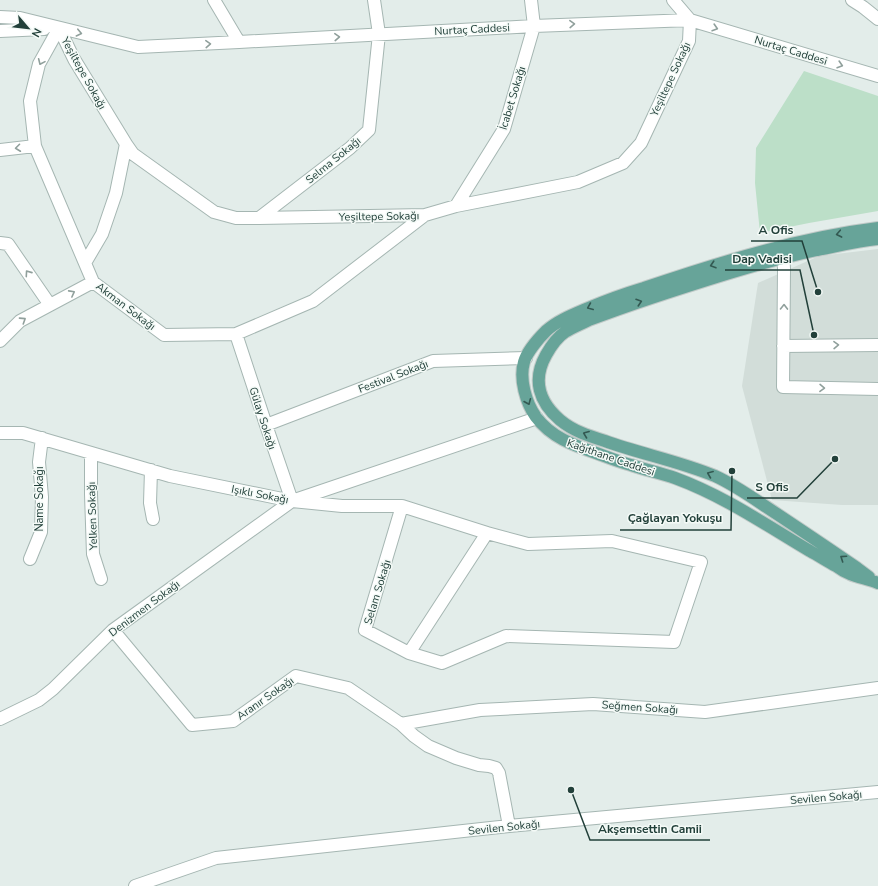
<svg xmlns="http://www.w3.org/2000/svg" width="878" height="886" font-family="'Nunito Sans',sans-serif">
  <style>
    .built { fill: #d2ddd9 }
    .green { fill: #bcdfc8 }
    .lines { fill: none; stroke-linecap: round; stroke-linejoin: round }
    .minor-casing { stroke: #a5b6b2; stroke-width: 14 }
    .major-casing { stroke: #c1cac8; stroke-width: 14 }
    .minor { stroke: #fff; stroke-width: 12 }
    .major { stroke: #67a499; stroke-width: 12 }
    .oneway { stroke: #90a09c }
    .oneway2 { stroke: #335952 }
    .labels { text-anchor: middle; stroke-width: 3; stroke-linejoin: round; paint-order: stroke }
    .street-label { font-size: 11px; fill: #22403a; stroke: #f4faf7 }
    .leader { fill: none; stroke: #22403a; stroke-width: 1.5 }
    .callout-dot { fill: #22403a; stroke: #f4faf7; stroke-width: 1.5 }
    .callout-label { font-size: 12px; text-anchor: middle; font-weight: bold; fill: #22403a; stroke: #f4faf7; stroke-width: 3; stroke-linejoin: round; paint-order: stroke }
  </style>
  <rect width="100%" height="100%" fill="#e3edea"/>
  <path class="built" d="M878,249V505H842L772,500L742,386L758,283L819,256Z"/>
  <path class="green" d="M804,71L878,96V211L809,223L760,233L755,183L756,148Z"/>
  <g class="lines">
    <defs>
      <path id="minor" d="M214,0L239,42
        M852,0L863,7L878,19
        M0,17L20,18L138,47L239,42L534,26L690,20L878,76
        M59,28L74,59L126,144L133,154L214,212L236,218H259L425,215L456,206L578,182L623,163L641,143L689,41L690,20L673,0
        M59,28L39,64L30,101L35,146L93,282L164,335L236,334L313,301L425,215
        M0,31L44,29
        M0,150L35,146
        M456,206L504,129L534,26L531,0
        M259,218L350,148L369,130L379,34L374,0
        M0,243L8,244L50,305
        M783,248L784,269L783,387L878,389
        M85,263L102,234L116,193L126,144
        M236,334L266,425L292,501
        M0,341L20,321L93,282
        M783,346L878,345
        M266,425L433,361L526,358
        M0,433H23L170,476L292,501L342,506H402L487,533L409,653
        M91,453V494L93,554L101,579
        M151,470L150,503L153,519
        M402,506L365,630L409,653L442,663L506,636L674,642L701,562L612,541L528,544L487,533
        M30,559L41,532L42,497L39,462L42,438
        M113,630L192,725L233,721L296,676L348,688L401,724L414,736L428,746L456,758L479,765L489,766L496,768L499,773L509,826
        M0,719L39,700L53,689L113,630L292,501L537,418
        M401,724L480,710L593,704L705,712L878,688
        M135,886L216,858L509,826L878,792"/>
      <path id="major" d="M878,228C798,238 721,262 644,288C624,294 605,301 586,309C572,315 557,321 546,331C539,338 527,352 524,362C519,379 526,403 536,417C551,437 573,445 596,453C607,457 619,462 631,465C646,470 661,473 675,478C724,496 766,525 810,551C819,556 827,561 836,566C840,569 845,572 850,574C859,578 869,579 878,583
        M869,577L857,568C831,550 804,532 777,514C757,501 737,486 715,476C679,461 641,454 605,441C589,436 573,431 560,420C539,402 532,380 546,355C551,346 556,338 565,332C573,327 581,324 589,320C610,312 630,305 651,298C706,280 761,262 817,250C838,246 857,241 878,239"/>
    </defs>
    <use href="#minor" class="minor-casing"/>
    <use href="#major" class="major-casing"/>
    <use href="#minor" class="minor"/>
    <use href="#major" class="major"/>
  </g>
  <defs><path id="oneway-chevron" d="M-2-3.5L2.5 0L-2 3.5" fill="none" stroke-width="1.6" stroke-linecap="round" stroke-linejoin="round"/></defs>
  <g class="oneway">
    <use href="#oneway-chevron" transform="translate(572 24) rotate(-2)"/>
    <use href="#oneway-chevron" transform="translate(715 28) rotate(17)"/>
    <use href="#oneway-chevron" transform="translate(79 33) rotate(13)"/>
    <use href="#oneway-chevron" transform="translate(337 37) rotate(-3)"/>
    <use href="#oneway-chevron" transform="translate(208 44) rotate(-3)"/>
    <use href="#oneway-chevron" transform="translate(41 62) rotate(114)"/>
    <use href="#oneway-chevron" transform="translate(840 65) rotate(17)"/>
    <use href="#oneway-chevron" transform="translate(18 148) rotate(173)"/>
    <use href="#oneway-chevron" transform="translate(28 273) rotate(-125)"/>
    <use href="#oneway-chevron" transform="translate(72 293) rotate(-28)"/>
    <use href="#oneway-chevron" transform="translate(784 307) rotate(-89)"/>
    <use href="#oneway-chevron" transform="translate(23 320) rotate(-33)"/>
    <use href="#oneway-chevron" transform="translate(836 345) rotate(-1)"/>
    <use href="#oneway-chevron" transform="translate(822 388) rotate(1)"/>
  </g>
  <g class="oneway2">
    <use href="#oneway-chevron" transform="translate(839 234) rotate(169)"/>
    <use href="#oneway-chevron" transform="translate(713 265) rotate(162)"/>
    <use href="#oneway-chevron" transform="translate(639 302) rotate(-18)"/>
    <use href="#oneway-chevron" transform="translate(590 307) rotate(157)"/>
    <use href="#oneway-chevron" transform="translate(528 402) rotate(67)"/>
    <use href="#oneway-chevron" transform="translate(586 434) rotate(-159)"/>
    <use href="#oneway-chevron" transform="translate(710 474) rotate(-158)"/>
    <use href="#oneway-chevron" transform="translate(843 558) rotate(-146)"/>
  </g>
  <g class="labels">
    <g class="street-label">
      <text transform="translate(472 29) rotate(-3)" y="4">Nurtaç Caddesi</text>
      <text transform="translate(791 50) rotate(17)" y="4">Nurtaç Caddesi</text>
      <text transform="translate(84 73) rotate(61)" y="4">Yeşiltepe Sokağı</text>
      <text transform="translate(670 79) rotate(-65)" y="4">Yeşiltepe Sokağı</text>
      <text transform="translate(512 98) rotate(-73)" y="4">İcabet Sokağı</text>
      <text transform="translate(333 160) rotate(-39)" y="4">Selma Sokağı</text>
      <text transform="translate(379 216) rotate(-1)" y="4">Yeşiltepe Sokağı</text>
      <text transform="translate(126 306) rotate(37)" y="4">Akman Sokağı</text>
      <text transform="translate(393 376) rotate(-21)" y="4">Festival Sokağı</text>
      <text transform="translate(263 418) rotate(72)" y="4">Gülay Sokağı</text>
      <text transform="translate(611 457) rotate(19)" y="4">Kağıthane Caddesi</text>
      <text transform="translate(260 494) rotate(11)" y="4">Işıklı Sokağı</text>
      <text transform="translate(39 499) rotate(-90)" y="4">Name Sokağı</text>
      <text transform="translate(92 516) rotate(-92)" y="4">Yelken Sokağı</text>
      <text transform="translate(377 592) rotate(-73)" y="4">Selam Sokağı</text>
      <text transform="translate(144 608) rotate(-37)" y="4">Denizmen Sokağı</text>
      <text transform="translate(265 698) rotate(-35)" y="4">Aranır Sokağı</text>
      <text transform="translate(640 707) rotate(4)" y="4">Seğmen Sokağı</text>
      <text transform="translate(826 797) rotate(-5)" y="4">Sevilen Sokağı</text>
      <text transform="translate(504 827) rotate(-6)" y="4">Sevilen Sokağı</text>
    </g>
  </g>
  <path class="leader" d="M818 292L802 241H751M814 335L800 270H725M835 459L797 498H747M732 471L731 530H620M571 790L590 840H710"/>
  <g class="callout-dot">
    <circle cx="818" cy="292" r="4"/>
    <circle cx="814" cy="335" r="4"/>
    <circle cx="835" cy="459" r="4"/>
    <circle cx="732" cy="471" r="4"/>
    <circle cx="571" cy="790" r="4"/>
  </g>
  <g class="callout-label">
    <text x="776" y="234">A Ofis</text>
    <text x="762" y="263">Dap Vadisi</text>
    <text x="772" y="491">S Ofis</text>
    <text x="675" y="522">Çağlayan Yokuşu</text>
    <text x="650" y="833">Akşemsettin Camii</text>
  </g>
  <g transform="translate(28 28) rotate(118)" stroke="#f4faf7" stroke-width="3" paint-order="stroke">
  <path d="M0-3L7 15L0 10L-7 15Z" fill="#22403a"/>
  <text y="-6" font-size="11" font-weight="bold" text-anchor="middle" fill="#22403a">N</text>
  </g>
</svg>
